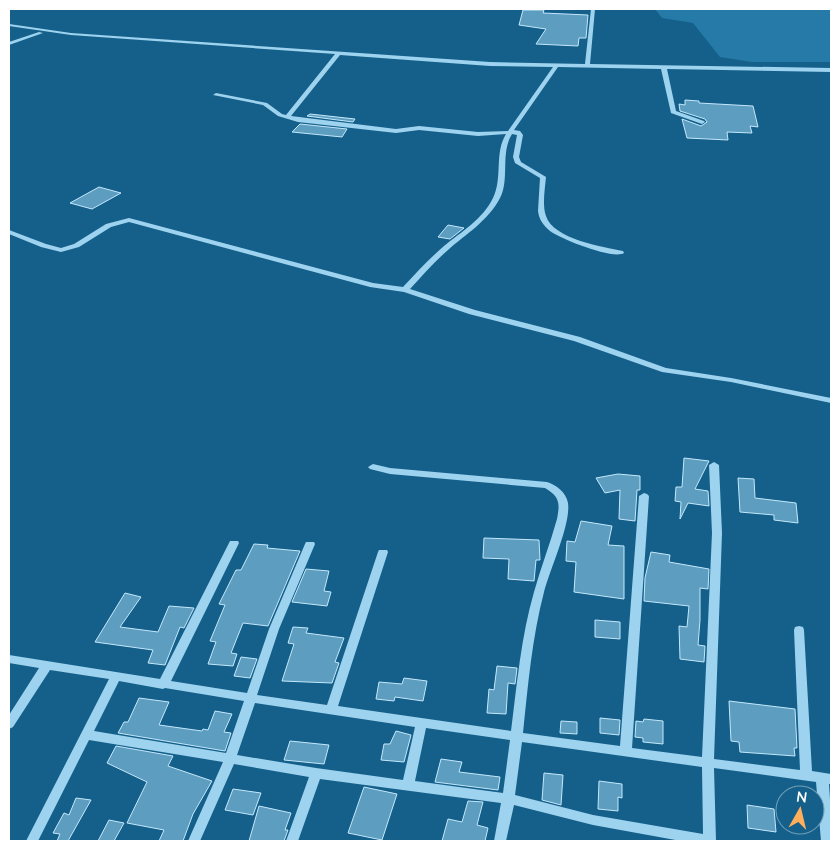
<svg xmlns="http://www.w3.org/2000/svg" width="840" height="850" font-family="Lato,sans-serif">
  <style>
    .green { fill: #257aa7 }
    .building { fill: #5c9dc0; stroke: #c4e8fb }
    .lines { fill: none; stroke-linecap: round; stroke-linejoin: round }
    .minor { fill: #9ed3ef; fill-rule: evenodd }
  </style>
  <rect width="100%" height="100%" fill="#15608b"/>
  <path class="green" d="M655,9H831V62H752L720,57L693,23L662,18Z"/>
  <path class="building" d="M523,10H544L543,13L588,15L586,38H579L578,46L536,44L546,29L519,25Z
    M685,100L699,101V103L753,106L758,127L750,126L752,133L727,132L728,140L687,138L682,119L701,126L707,122L705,119L680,111L679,104L685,105Z
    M310,114L355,119L353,122L307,116Z
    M300,124L347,129L342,137L292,132Z
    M99,187L121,193L92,209L70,203Z
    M448,225L464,228L450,239L438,237Z
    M684,458L709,461L695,489L708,491L709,506L688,503L680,519L681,502L675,501L676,487H682Z
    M618,474L640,476V490H637L635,521L619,519L620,490L605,493L596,478Z
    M738,478L754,479L755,498L796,503L798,523L774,520V515L740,512Z
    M581,521L612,526L608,545L624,546V599L574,592L576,562L566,561L567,541L575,542Z
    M484,538L539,540L540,560H536L534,581L508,579L509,559L483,558Z
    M254,544L268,545L267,548L300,551L268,626L243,623L231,653L237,654L233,666L208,664L216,642L210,641L225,605L219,604L236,570H241Z
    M651,552L670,555L669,562L709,569L708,589L700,588V620L698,645L705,646L704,662L680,659L679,626L687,627L689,606L644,601L645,578Z
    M306,569L329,571L324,591L331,592L327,606L292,602Z
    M125,593L141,597L120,627L158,632L169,606L194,608L184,628L180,627L165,665L148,663L153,650L95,642Z
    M595,620L620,622V639L595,637Z
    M293,627L308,628L306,633L344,638L335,662L339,663L332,683L282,681L294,644L288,643Z
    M241,657L257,659L250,678L234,676Z
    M497,666L517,668L515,684L508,683L506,714L487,713L489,689L494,690Z
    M404,678L427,681L423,701L395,697L394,701L376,699L379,682L402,684Z
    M139,698L169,702L159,725L202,731L203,729L208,730L215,711L232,714L224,732L231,733L225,751L118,733L124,722H128Z
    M729,701L795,709L797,748H794L795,756L740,752L739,742L731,741Z
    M600,718L620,720L619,735L600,733Z
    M644,719L663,721V744L643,742V738L635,737L636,721L643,722Z
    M561,721L577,722V734L560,733Z
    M396,731L411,735L404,762L381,760L384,744H390Z
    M290,741L329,745L324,764L284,760Z
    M116,746L173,756L168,766L212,781L193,814L183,841H159L164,830L127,823L147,782L107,763Z
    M441,759L462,762L459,772L500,777L498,790L435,782Z
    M544,773L563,775L561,805L542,800Z
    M599,781L622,784V798L618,797V811L598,809Z
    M364,787L397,794L382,840L348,833Z
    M233,789L261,793L253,815L225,810Z
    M76,798L91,800L68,841H57L60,834L53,833L64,813L69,815Z
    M468,801L483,802L477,825L488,828L485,841H442L448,819L462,822Z
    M747,805L774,809L776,832L748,828Z
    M259,806L291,813L285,830H288L284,841H249Z
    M109,820L124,823L114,841H98Z"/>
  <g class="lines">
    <path class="minor" d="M591,9H595L590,64L831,68V72L667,69L676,111L704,121L705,122L702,124L671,113L661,69L558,67L514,130L520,131L523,135L519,157L521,162L546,177C545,189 542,205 546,216C553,239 603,247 623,251L624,253C613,260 561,239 550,231C544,226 539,220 538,211L540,178L515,163L513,157L517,135L512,134C500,153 510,179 500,198C488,221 466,234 448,250C434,262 422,276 410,289L475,310L580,337L666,368L731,378L831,398V403L731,382L662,372L574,341L469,314L404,292L370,287L129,222L111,227L79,247L61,252L41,247L9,234V230L46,244L61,248L74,244L106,224L129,218L373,283L403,287C416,273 429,259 444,246C461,232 483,219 493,198C503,178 494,153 506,134L478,136L419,130L396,133L298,122L278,116L263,105L213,95L216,93L267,103L282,114L286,115L335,54L71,35L9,26V24L71,33L490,62L585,64ZM340,55L490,66L553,67L508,131L478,132L419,126L396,129L291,116Z
      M39,32L43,33L9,45V42Z
      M714,462L719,465L722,533L714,759L800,770L794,630L795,627L799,626L803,627L804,630L812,771L831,774V784H829L831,815V841H821L816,782L714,768L716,841H681L593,825L514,805L506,841H494L501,803L320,779L298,841H286L309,777L234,764L200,841H188L223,762L89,740L38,841H26L109,679L50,670L13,727L9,729V715L39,668L9,663V655L160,679L229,543L230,541H238L239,543L171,681L247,693L269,629L305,544L306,542H314L315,544L279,629L257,695L327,705L378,552L379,550H387L388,552L338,706L511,731C517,684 521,637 534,592C541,567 550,544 557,519C560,503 560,497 545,488L390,474L370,469L368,467L373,464L390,468L547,482C556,485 566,492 568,503C571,524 550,569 544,592C532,638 528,685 523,733L620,746L639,496L644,493L647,494L649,496L632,748L702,757L712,533L709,465ZM119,681L163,689L165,688L244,701L226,753L94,731ZM255,703L415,727L403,780L316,768L237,755ZM426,728L510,740L503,793L415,781ZM522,742L702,767L703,834L593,815L515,795Z"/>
  </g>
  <rect width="840" height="850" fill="none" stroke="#ffffff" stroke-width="20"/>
  <g transform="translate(800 810) rotate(8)"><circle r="24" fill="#15608b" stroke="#73a0b9"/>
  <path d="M0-4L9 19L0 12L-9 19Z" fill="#ffaf5c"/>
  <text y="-8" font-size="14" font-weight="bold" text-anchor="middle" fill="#ffffff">N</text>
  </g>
</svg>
